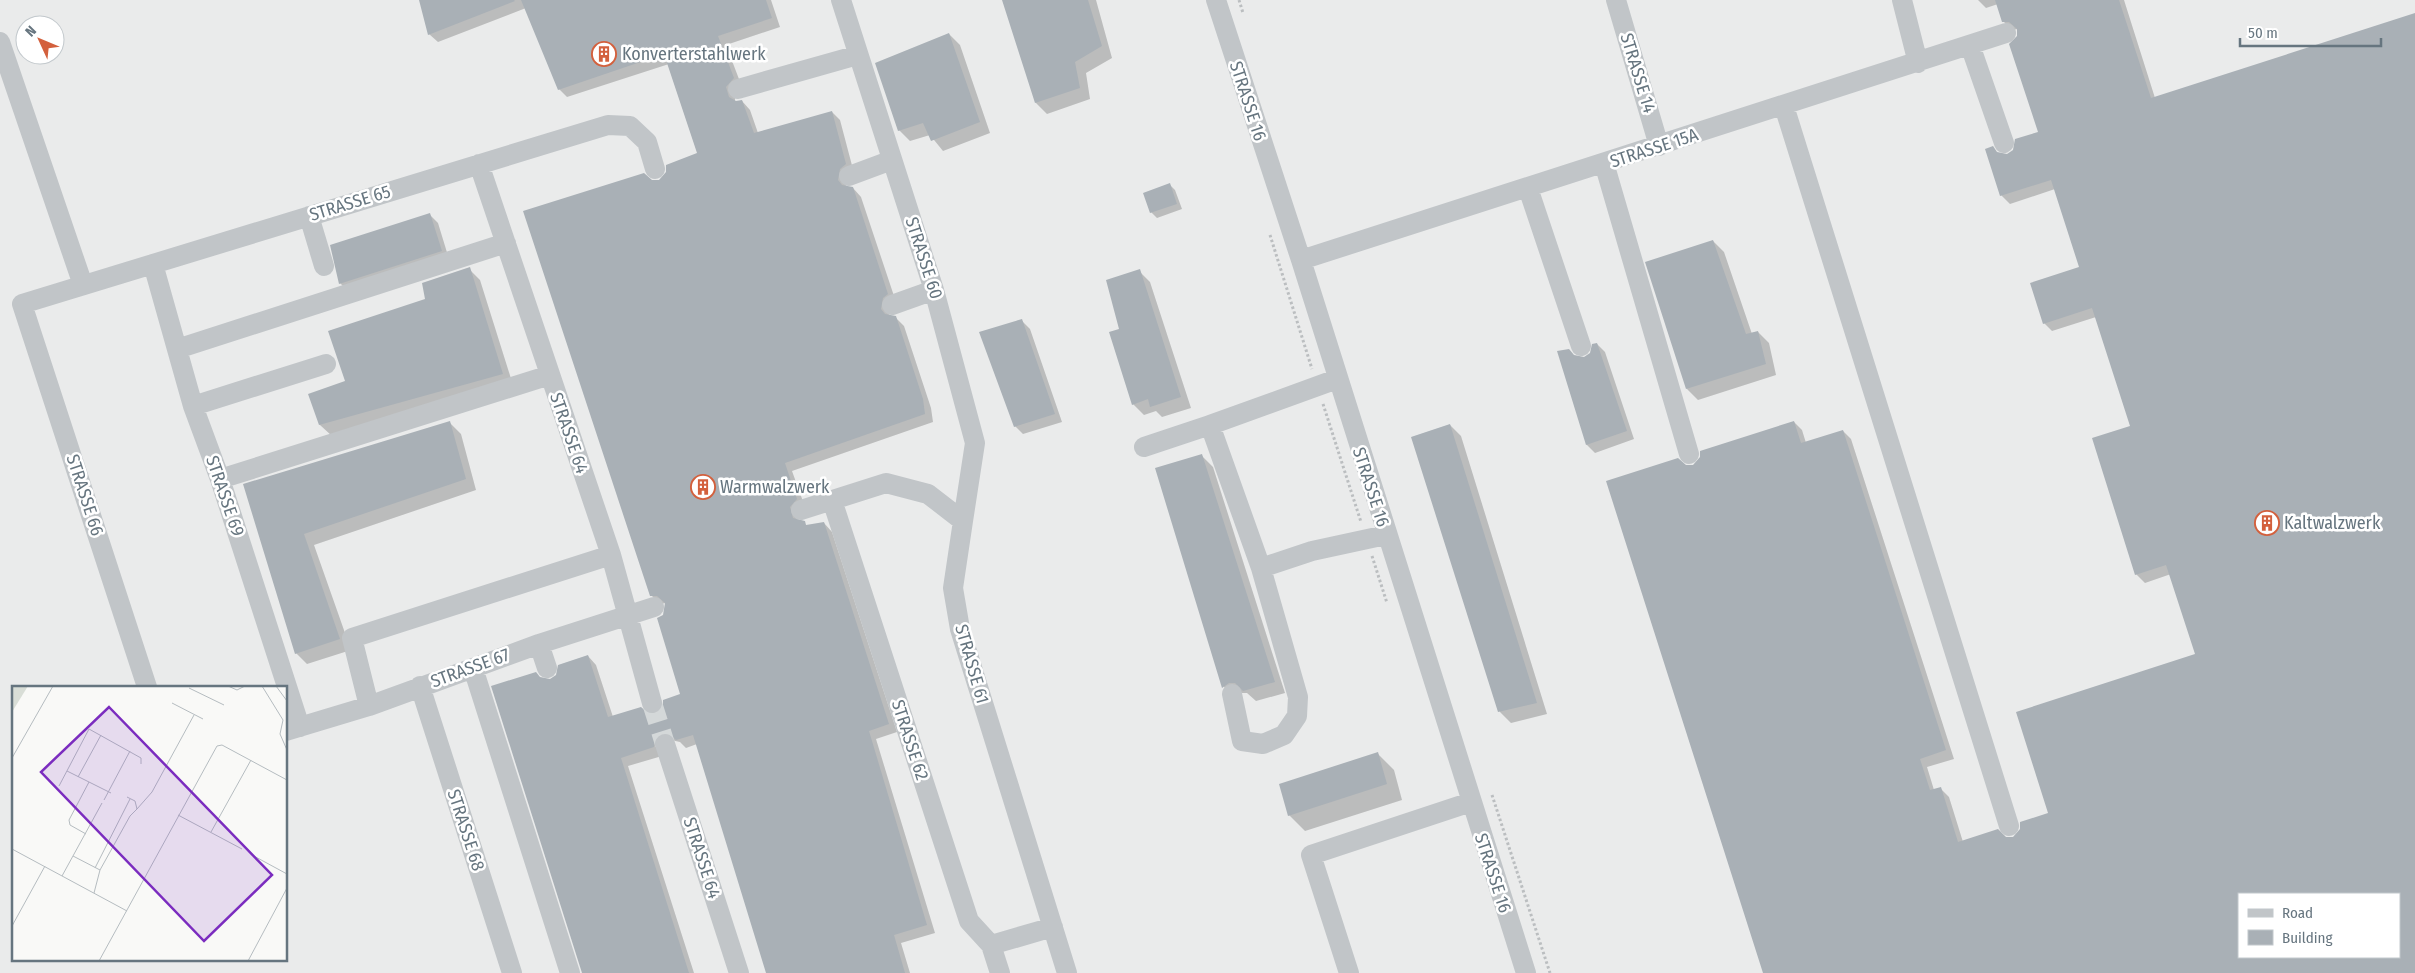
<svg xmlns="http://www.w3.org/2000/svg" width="2415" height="973" font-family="'Fira Sans Condensed',sans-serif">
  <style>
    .built { fill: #eaebeb; fill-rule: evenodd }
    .shadow { fill: #0003; fill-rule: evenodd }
    .building { fill: #a9b0b6; fill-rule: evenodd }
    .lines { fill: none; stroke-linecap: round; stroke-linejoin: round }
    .minor-tunnel { stroke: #d4d8d9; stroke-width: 20; stroke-dasharray: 20 10; stroke-linecap: butt }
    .path { stroke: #bbbec0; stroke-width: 3; stroke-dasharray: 2.5 2.5; stroke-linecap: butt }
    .minor { stroke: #c1c5c8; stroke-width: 20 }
    .labels { text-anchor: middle; stroke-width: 5; stroke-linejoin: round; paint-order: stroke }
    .poi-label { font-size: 18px; fill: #66757f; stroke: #fff; text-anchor: start }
    .street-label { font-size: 18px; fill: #66757f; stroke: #fff }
    .inset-road { fill: none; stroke: #b5bcc0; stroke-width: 1 }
    .view { fill: #7b2cbf; fill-opacity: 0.15; stroke: #7b2cbf; stroke-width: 2.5 }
    .inset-edge { fill: none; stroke: #66757f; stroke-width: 2.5 }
  </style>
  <rect width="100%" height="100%" fill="#f9f9f7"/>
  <path class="built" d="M0,0H2415V973H0ZM25,25H55V55H25ZM14,687H286V959H14ZM2239,894H2399V957H2239Z"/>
  <path class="shadow" d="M420,0H771L780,27L726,45L742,87L735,94V102L742,101L750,110L758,133L832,112L840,120L854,173L848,177L846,187L853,188L861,197L896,302L891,306L889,316L895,317L904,326L931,408L933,422L792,471L805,507L798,521L808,526L824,523L832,532L897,732L876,739L935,933L901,943L910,973H768L697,744L686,748L680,742L671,740L662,756L628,766L694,973H583L541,679L551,681L588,656L596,665L613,717L656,716L682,695L664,615L666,603L660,604L651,595V182L659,181L699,154L669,64L567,97L559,89L526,8L438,42L429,34Z
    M1003,0H1096L1112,58L1086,73L1090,99L1047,114L1036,103Z
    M1978,0H2124L2155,98L2415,14V973H1764L1685,467L1693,466L1794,422L1802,430L1806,443L1843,431L1851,439L1954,759L1927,767L1934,790L1940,788L1949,797L1963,842L2014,838L2050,814L2196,655L2171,574L2145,583L2136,574L2131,427L2096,317L2052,331L2044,323L2081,268L2055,189L2010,204L2001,195L1998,154L2008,156L2039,133L2018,29L2012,30L2003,21L1998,4L1986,8ZM2239,894H2399V957H2239Z
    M949,34L960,45L990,133L943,151L930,135L910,141L899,130Z
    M1170,185L1175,190L1182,209L1157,218L1151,212Z
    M430,215L438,223L449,259L349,292L340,283Z
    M1713,241L1724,252L1752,334L1758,332L1769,343L1776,375L1698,400L1687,389Z
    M469,269L480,280L513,385L332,436L320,425L310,395L346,382L427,300Z
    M1139,271L1150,282L1191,408L1162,417L1156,411L1144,415L1133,404L1121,329Z
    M1022,321L1030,329L1062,422L1023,434L1015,426Z
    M1597,344L1605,352L1634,439L1595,453L1587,445L1576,357L1585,359L1591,354Z
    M450,423L461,434L476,490L314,545L351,650L307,664L296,653L245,485Z
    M1450,425L1461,436L1547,714L1511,723L1500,712L1413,438Z
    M1202,456L1213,467L1285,693L1256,701L1247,693H1240L1234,698L1224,687Z
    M1378,754L1394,770L1402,800L1305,831L1289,815Z"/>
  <path class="building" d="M419,0H514L515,1L428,35Z
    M521,0H766L772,18L718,36L734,78L726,87L729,97L736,101L742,100L754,133L832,111L846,164L840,169L838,180L842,185L853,187L888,294L883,298L881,309L885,314L896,316L923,399L925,414L785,463L797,499L790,507L793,518L805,521L806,525L824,522L889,724L869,731L927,925L894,935L905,973H766L693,735L676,740L667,732L656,736L654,747L621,758L689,973H582L491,686L536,672L540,677L550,679L556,675L558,665L588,655L608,717L641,707L649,714H656L663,706V700L680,694L657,618L663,615L665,603L657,596H650L523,211L644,173L652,180H659L666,172V165L697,153L664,54L558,90Z
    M1002,0H1088L1102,46L1075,62L1080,88L1035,103Z
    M1995,0H2119L2151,98L2415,13V973H1763L1606,481L1678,458L1686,465H1693L1700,457V451L1794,421L1801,443L1843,430L1946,750L1920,759L1930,790L1941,787L1958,842L1998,829L2006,837H2013L2020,829V822L2048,813L2016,712L2195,654L2166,565L2135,575L2092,438L2130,426L2092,308L2043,324L2030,283L2079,267L2051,180L2000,196L1985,149L1993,146L1997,152L2007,154L2013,150L2015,139L2038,132L2009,44L2017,36V29L2009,22H2002ZM2239,894H2399V957H2239Z
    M949,33L980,122L931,141L923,123L898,131L875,63Z
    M1170,183L1177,204L1150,213L1143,193Z
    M430,213L442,251L339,284L330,245Z
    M1713,240L1746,334L1758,331L1766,364L1686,389L1645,262Z
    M470,267L503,374L319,425L308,394L345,381L328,331L425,299L422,283Z
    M1140,269L1181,397L1150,407L1148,399L1132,405L1109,332L1119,329L1106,280Z
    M1022,319L1055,414L1014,427L979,332Z
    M1597,343L1627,431L1586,445L1557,351L1569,349L1574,355L1584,357L1590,353L1592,344Z
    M450,421L466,479L304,534L340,639L295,654L243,484Z
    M1450,424L1537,703L1498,712L1411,437Z
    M1202,454L1275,682L1243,691L1235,683H1229L1222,688L1155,468Z
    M1378,752L1387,784L1288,816L1279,784Z"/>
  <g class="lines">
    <path class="minor-tunnel" d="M652,703L665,744"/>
    <path class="path" d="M1239,0L1243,13
      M1270,235L1312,369
      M1323,404L1361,522
      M1372,556L1387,603
      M1492,795L1550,973"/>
    <path class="minor" d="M841,0L934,290L975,443L963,521
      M1216,0L1301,260L1526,973
      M1616,0L1659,146
      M1902,0L1918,63
      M0,42L83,285
      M1970,45L2004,143
      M738,89L858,55
      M1784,106L2009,826
      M1604,163L1689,454
      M479,164L611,555L652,703
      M849,176L892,160
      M1528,188L1581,346
      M309,216L324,266
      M1301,260L2006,33
      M153,264L193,406L220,479L300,727
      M892,305L934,290
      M177,349L506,243
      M193,406L326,364
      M1144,447L1210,425
      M220,479L550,375
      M832,500L969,921L991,945L1000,973
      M801,510L886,483L928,494L963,521L953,588L960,629L1067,973
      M1261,568L1210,425L1337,379
      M539,644L547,668
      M473,668L570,973
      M420,686L512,973
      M147,687L22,304L608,125L630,126L647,142L655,169
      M1232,694L1242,741L1263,744L1284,735L1297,716L1298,697L1261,568L1312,551L1386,535
      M369,706L352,638L611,555
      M286,731L369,706L539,644L654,607
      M665,744L739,973
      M991,945L1053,927
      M1349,973L1311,855L1471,802"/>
  </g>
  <defs>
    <symbol id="building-ring" viewBox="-11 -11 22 22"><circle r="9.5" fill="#fff" stroke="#d3603d" stroke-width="1.5"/><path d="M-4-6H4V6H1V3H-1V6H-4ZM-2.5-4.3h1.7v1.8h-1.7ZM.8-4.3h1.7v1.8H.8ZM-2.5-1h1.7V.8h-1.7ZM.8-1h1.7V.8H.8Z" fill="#d3603d"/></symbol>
  </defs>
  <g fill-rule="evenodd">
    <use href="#building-ring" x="590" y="40" width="28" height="28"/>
    <use href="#building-ring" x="689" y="473" width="28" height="28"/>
    <use href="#building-ring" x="2253" y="509" width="28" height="28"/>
  </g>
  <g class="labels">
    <g class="poi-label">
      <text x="622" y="60">Konverterstahlwerk</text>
      <text x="720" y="493">Warmwalzwerk</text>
      <text x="2284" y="529">Kaltwalzwerk</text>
    </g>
    <g class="street-label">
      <text transform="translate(1638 73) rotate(73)" y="6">STRASSE 14</text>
      <text transform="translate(1248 101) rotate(72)" y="6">STRASSE 16</text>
      <text transform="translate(1654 148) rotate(-18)" y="6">STRASSE 15A</text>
      <text transform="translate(350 203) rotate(-17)" y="6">STRASSE 65</text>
      <text transform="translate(924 258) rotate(72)" y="6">STRASSE 60</text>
      <text transform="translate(569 433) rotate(71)" y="6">STRASSE 64</text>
      <text transform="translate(1371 487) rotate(72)" y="6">STRASSE 16</text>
      <text transform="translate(85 495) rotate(72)" y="6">STRASSE 66</text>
      <text transform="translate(225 496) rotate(71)" y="6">STRASSE 69</text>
      <text transform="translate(972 664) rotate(74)" y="6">STRASSE 61</text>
      <text transform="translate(470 668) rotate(-20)" y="6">STRASSE 67</text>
      <text transform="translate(910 740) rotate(72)" y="6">STRASSE 62</text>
      <text transform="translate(466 830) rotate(72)" y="6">STRASSE 68</text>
      <text transform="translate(702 858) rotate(72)" y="6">STRASSE 64</text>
      <text transform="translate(1493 873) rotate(72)" y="6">STRASSE 16</text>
    </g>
  </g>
  <g transform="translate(12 686)">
    <rect width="275" height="275" fill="#f9f9f7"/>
    <path d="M0,0H16L0,26Z" fill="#d9ded7"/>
    <path class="inset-road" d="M216,0L225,4L233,0M250,0L271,34L268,48L275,64M264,0L275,15M177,2L212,19M160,17L191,33M0,72L41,0M55,85L99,107M66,91L89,49M47,100L77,43L129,72V78M92,114L118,65M125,123L140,106L182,29M166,129L230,163M199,146L239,74M74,148L58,139L57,134L77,96M0,163L115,225M240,169L275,188M61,170L88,184M83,182L118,113M50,190L90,117M82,207L88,184L118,130L125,123L123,115L115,111M0,240L33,180M87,275L205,60L210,59L275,94M236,275L275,202"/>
    <path class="view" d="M97,21L260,189L192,255L29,86Z"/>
    <rect width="275" height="275" class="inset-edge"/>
  </g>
  <rect x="2238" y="893" width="162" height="65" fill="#ffffff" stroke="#c2c8cc"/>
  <rect x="2248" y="909" width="25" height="8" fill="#c1c5c8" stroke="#c2c8cc"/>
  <text x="2282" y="918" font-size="15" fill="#66757f">Road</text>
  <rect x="2248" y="930" width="25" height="15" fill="#a9b0b6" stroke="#c2c8cc"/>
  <text x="2282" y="943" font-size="15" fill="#66757f">Building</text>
  <g transform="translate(40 40) rotate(314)"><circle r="24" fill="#ffffff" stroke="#c2c8cc"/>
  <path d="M0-4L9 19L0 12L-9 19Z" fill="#d3603d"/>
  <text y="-8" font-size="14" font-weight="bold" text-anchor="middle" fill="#66757f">N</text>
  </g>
  <path d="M2240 38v8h141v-8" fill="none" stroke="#66757f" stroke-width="2.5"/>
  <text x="2248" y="38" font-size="15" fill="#66757f" stroke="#ffffff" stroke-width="4" paint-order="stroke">50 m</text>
</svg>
